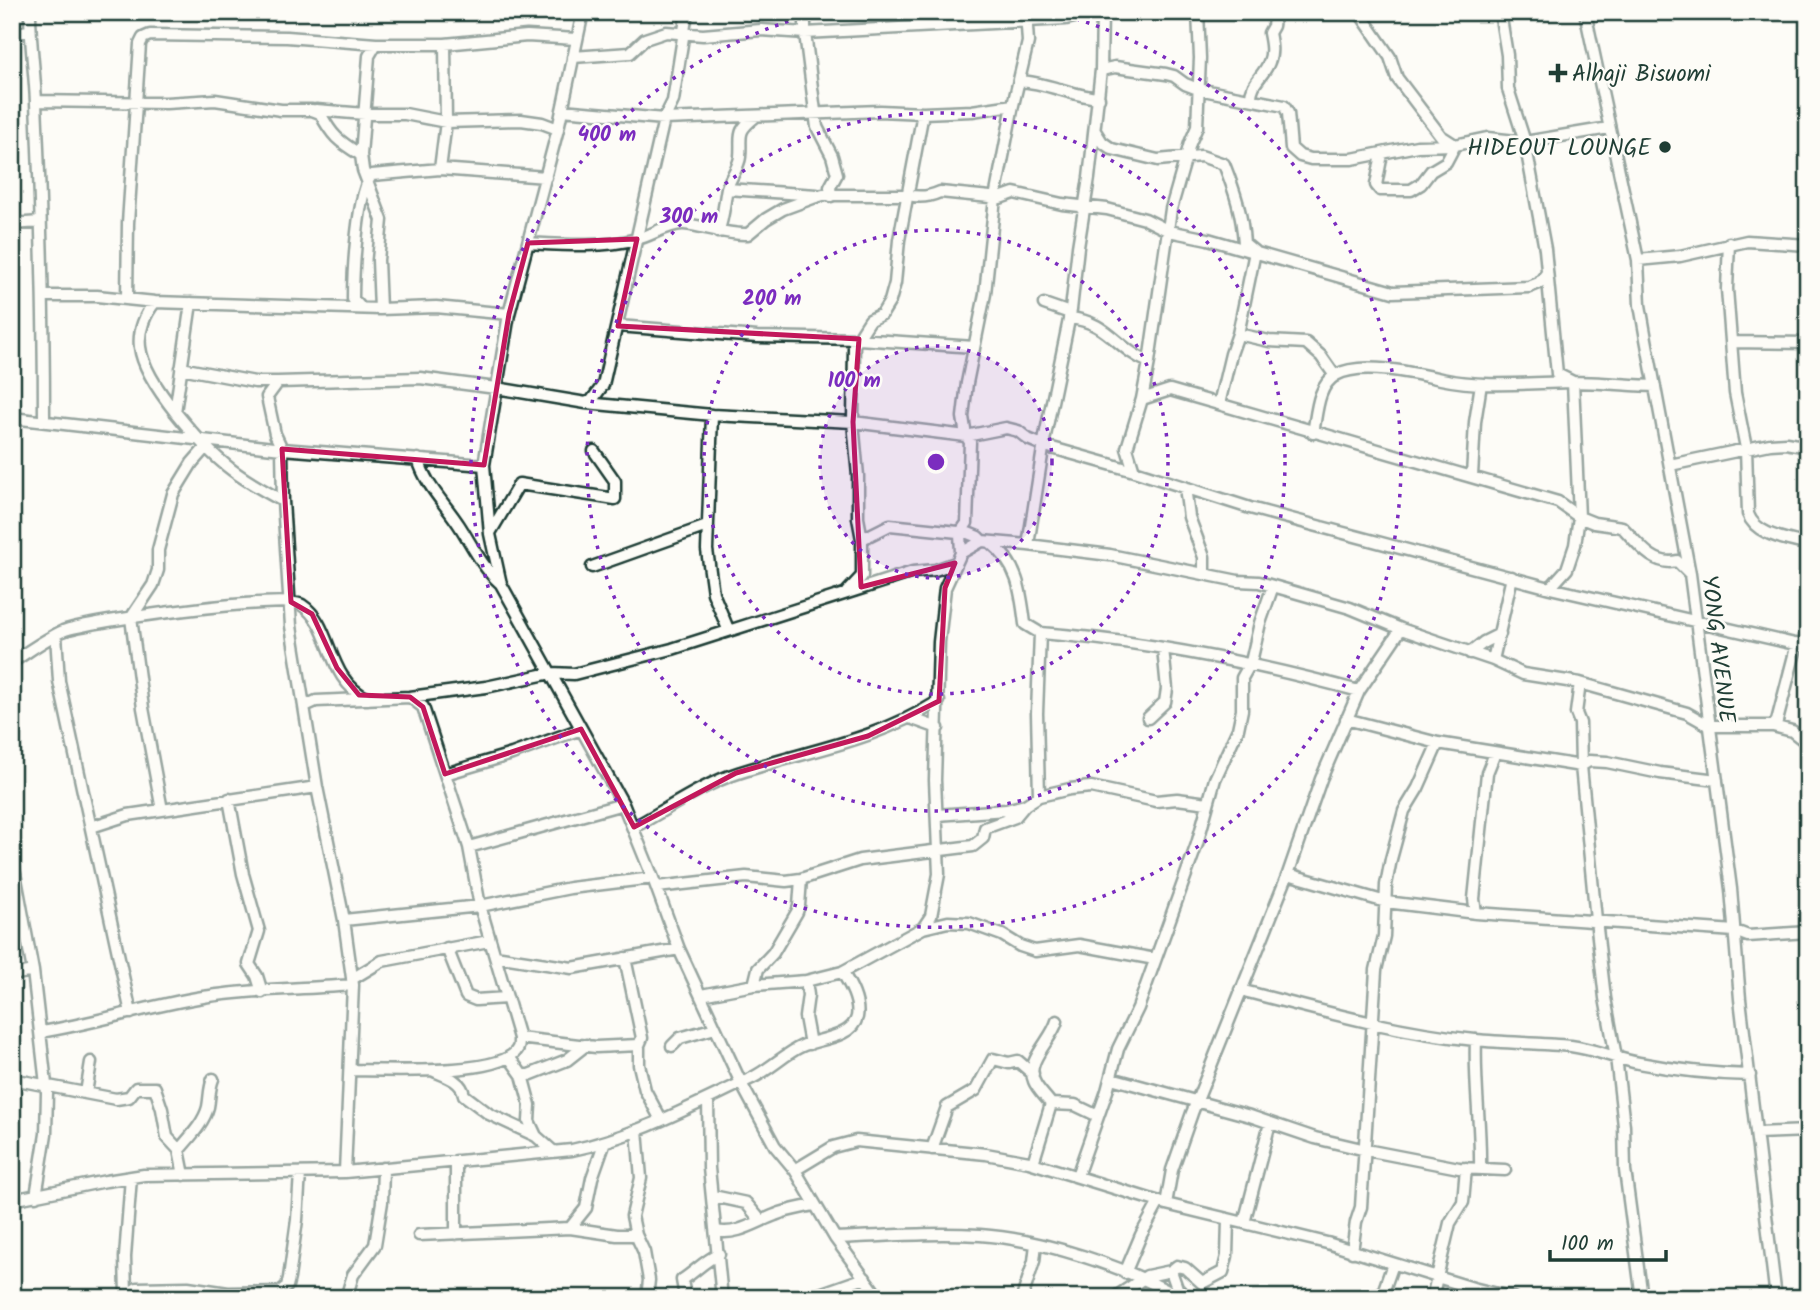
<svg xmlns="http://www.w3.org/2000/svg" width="1820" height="1310" font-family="Kalam,sans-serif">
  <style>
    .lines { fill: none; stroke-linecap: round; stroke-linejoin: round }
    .minor-casing { stroke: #1f3d34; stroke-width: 15 }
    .minor { stroke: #fdfcf7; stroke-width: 10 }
    .marked { fill: none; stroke: #c2185b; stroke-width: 5; stroke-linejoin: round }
    .ring { fill: none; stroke: #7b2cbf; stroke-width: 3.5; stroke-dasharray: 3.5 7 }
    .poi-dot { fill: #1f3d34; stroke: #fdfcf7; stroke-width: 2.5 }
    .labels { text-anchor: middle; stroke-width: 5; stroke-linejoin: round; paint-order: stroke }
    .poi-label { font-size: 23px; fill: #1f3d34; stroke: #fdfcf7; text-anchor: start }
    .street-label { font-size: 23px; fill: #1f3d34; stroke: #fdfcf7 }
    .centre { fill: #7b2cbf; stroke: #fdfcf7; stroke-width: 3.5 }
    .ring-label { font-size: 21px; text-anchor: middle; font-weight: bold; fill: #7b2cbf; stroke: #fdfcf7; stroke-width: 5; stroke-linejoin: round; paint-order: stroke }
  </style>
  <rect width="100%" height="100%" fill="#fdfcf7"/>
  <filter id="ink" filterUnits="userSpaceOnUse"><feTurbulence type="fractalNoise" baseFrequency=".0143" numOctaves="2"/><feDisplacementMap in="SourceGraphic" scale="14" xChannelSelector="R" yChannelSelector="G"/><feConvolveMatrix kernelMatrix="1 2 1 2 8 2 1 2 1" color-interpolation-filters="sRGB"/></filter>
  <g filter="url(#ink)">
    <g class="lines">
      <defs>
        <path id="minor" d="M30,12C30,43 35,73 36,103C41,209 44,315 44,420
          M583,12L558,129L509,314L484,465L490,534L501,584L623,804L653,878L679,949L741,1083L775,1146L795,1170L835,1238L879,1298
          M805,12V33L817,127L832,156L837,174L830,187L831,196
          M1359,12L1390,57L1397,78L1441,136L1455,145L1446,162L1431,171L1421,184L1411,190H1380L1376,185L1382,154
          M1500,12L1507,55L1508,89L1525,142L1545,249L1557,374L1573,382L1579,517L1575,545L1567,569L1550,588
          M1585,12L1638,260L1640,305L1646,339L1690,574L1731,889L1740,999L1776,1298
          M12,33L30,31
          M445,44L446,122L440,169L546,177
          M573,57L630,53L645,39L666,32L703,35L761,30L805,33L1066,19L1096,12
          M1101,70L1115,67L1166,74L1174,76L1185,84L1198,89L1284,106L1288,113L1291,148L1300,156L1311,159H1352L1417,146L1455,145L1488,138L1525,142L1609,128
          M1019,81C1047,82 1071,96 1099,98
          M1251,99C1250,83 1264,76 1269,62C1273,53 1271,43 1269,33L1273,26L1275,12
          M36,101L166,103L215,100L281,110H312L320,113C332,136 338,141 361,155L363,170L382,220L378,260L380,309
          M316,110L365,114H405L446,122L521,120L542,123L558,129
          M562,110L664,119L880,111L923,113L972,111L1013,105
          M1095,131L1102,142L1112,149L1158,160L1201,156L1224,164C1235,192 1242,213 1244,243L1255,252L1238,334L1231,354L1219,404
          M361,155L369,56L376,44
          M727,189L817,195
          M12,224L40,222
          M718,232C724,217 724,203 727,188C730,178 739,167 740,157C742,135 735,133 755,117
          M528,243C564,245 602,248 637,239C651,236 669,223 684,224C705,226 726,235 748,234L766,219L783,209L813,198L823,195H908C919,198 929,197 940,192L1000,198L1014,193L1062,204L1107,209L1145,219L1169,231L1208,239L1393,292L1529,287L1539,283L1546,274
          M1729,243L1727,289L1735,393L1746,448L1748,514C1756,536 1788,539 1808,545
          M1638,260L1680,256L1747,241L1808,245
          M44,296H97L155,302L380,309L436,307L509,314
          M127,299L128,223L140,44L143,38L150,35L287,37L376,44H445L527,36L576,39
          M155,302C145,314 138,331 140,347C144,383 203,448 232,470C248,482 266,492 283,501
          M1044,304L1070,313
          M361,308L353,299C353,275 357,190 372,175L440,169
          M1069,318C1108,321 1116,349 1149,362
          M618,326L757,337L859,339L974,347
          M1238,334L1269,341L1306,343L1321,356L1335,376
          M1731,342L1808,343
          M181,368L255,382H278
          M1142,399L1170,390L1558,502L1579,517L1594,523L1622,527C1637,542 1653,567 1677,561L1690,574
          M586,403L712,415L853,422L966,436L1006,428L1018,431L1028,439L1045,446L1134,471L1250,508L1550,588L1808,647
          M175,412L191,303
          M712,415L707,550L713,593L728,629
          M12,418L282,449L484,465
          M1313,433C1317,413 1317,386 1336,375C1360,361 1414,373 1441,379C1483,388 1527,383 1569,382C1598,382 1627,385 1655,386
          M418,459C426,486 444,502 459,525C472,545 482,567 500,583
          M1670,465L1770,444L1786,443L1808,447
          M1134,471L1127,448L1142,399L1149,362L1171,209L1190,143L1197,127L1200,58L1198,12
          M1472,476L1475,422L1481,384
          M1185,487L1189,517L1204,557V574
          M490,533L519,484L615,499V481L594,451
          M862,539L890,525L968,533L978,537L982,541
          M990,542C1018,564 1021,591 1025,624L1040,633
          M1028,545L1045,436L1071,310L1078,247L1089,178L1101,70L1102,12
          M961,553L960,533L967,523L970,442L966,436L963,417L967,383L985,294L995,198L1013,105L1028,42L1026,12
          M592,567L707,526
          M847,592L862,576V539L858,518V476L853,422L854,345L870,320L882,314L890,301L895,283L899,240L923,113
          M56,635L59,681L131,1013
          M1470,653L1484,642L1500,634
          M1493,660L1512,577
          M12,662C28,652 45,639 63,631C87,621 285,594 302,605C334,626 325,679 368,699
          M1580,683L1576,713L1580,723L1581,766L1596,920L1605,998L1616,1057L1624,1126L1625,1170L1642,1298
          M305,706L316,701L410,697L486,687L551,673L574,674L672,649L913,572L935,570L955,563
          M910,718L938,728
          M1148,718L1165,702L1167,689L1163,648
          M1346,719L1438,743L1581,766L1589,761L1607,762L1660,773L1717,780
          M1773,726L1792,731L1806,742
          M445,774L512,754L581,729
          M1039,796L1037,713L1040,633C1147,641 1255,663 1359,691
          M229,799L243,874L259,931L249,964L257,976L262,992
          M162,810L143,708L131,618L153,585L158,570V550L173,494L192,463L206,447
          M937,815L1006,810L1025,805L1039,796L1070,789L1091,787L1156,801L1177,799L1208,803
          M91,827L128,815L317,787
          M634,827C666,810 703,784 738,773C809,750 873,742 939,701
          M469,847L623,804
          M12,857L33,971L47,1093L46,1134L36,1196
          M1288,874L1386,902L1476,913L1735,931L1748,936L1808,932
          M657,887L746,877L786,881L801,879L860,860L973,846L983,838L985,828L1015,817L1025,805
          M1476,913L1474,899L1487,773L1495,753
          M344,920L480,906L570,888L653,878
          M923,928L931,916L939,874L935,780L939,642L945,588L961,553L982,541L1028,545L1110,555L1238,581L1259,582L1350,608L1401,629L1493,660L1523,674L1580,683L1687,713L1710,726H1773L1777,721L1797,644
          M447,948L466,996L476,1000L506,998
          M495,956L572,968L679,949
          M12,975L33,971
          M352,979L382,961L489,941
          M806,981L808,995L805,1017L810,1044
          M754,985L758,969L773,953L797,912L799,906L801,879
          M1240,990C1318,1010 1395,1032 1475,1040C1507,1043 1539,1043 1571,1046C1595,1049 1616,1059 1639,1063C1675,1070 1713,1074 1750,1075
          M701,995L754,985L806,981L842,972L923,928L948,922L969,923L1002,935L1020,946L1035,951L1079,945L1155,959
          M41,1032C96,1023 148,1006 203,997C252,989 303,989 353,985
          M519,1038L596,1047L639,1045L642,1038L625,958
          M1476,1040C1474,1083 1481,1125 1480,1168
          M639,1045V1065L645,1090L661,1120
          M672,1046L680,1038L715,1028
          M509,1057L522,1075L530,1105L529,1121L536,1136L554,1152
          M350,1070C379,1070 505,1077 518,1048C519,1046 519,1040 519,1038L480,906L469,847L423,707L410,697
          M434,1071C446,1076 462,1081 464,1095L489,1114L536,1136
          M522,1075H529L567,1060L586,1045
          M1111,1078L1250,1116L1315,1138L1366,1150L1459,1168L1505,1170
          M12,1079L116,1099L129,1097L136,1088H155L162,1109L167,1137L179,1150L184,1175
          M86,1093L91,1062
          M708,1099L709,1168L722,1298
          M1051,1104C1046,1097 1037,1089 1034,1081C1025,1061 1052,1040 1057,1021
          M637,1130L641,1178L632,1216L636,1235L644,1252L649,1280L647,1298
          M1757,1133L1808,1131
          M932,1149L947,1107L976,1090L993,1059L1009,1063L1018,1061L1033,1074
          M179,1150C189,1138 204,1123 208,1107C210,1097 209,1089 213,1079
          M456,1161V1234
          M1033,1163L1051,1104L1075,1105L1098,1116
          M795,1170L833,1147L856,1141L986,1154L1029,1162L1166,1204L1327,1243L1473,1288L1514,1298
          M345,1172L353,985L344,920L317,787L291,626L283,501L282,449L275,434L267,397L278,382L420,378L496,388L586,403L592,400L603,385L664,119L673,101L687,12
          M1077,1176L1107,1091L1118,1049L1138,1008L1197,844L1215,779L1238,729L1242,710V678L1251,662L1260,623L1273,586
          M713,1196L746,1203L761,1221
          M12,1200L106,1181L144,1175L345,1172L572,1150C635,1137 694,1105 752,1078C769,1070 786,1053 802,1046C817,1039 852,1038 857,1017C860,1001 850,984 842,972
          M1166,1204L1172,1170L1192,1113L1288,874L1321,779L1359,691L1401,629
          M1244,1223L1270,1123
          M570,1228L586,1208L592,1178L604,1144
          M717,1231C736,1236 758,1221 775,1215C787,1210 801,1208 814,1205
          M419,1235L570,1228L617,1235H636
          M835,1238C883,1236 932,1232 980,1235C1041,1239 1128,1267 1180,1298
          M1352,1252L1356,1222L1361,1207L1376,970L1384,936L1386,885L1391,859L1404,811L1418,788L1438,743
          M1171,1271L1177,1288L1187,1298
          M1125,1273L1141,1235L1159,1202
          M126,1295L125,1257L131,1177
          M685,1297L682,1280C696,1271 704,1261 719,1254
          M126,1298V1295L137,1288L188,1287L228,1293L280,1292L287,1286L289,1278L297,1220L300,1173
          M346,1298L353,1275L375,1245L382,1202L383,1168
          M808,1298L865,1278
          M1022,1298L1034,1261L1036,1244
          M1114,1298L1147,1276L1171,1271L1177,1266L1185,1268L1202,1283L1223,1272L1227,1256L1228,1220
          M1381,1298L1393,1264
          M1432,1298L1450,1223L1463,1202L1466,1168"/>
      </defs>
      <use href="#minor" class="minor-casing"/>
      <use href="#minor" class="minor"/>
    </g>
  </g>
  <path d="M0 0H1820V1310H0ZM637,239L618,326L859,339L853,422L861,587L955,563L945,588L939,701L868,736L736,773L634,827L581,729L445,774L423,707L410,697L359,695L337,668L312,614L291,602L282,449L484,465L509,314L528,243Z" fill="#fdfcf7" fill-opacity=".55" fill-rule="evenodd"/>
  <path class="marked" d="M637,239L618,326L859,339L853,422L861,587L955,563L945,588L939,701L868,736L736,773L634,827L581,729L445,774L423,707L410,697L359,695L337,668L312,614L291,602L282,449L484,465L509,314L528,243Z"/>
  <circle cx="936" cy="462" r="116" fill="#7b2cbf" fill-opacity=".12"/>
  <g class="ring">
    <circle cx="936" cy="462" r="116"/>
    <circle cx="936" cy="462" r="232"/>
    <circle cx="936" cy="462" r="349"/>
    <path d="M1056 13A465 465 0 1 1 816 13"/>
  </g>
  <g class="poi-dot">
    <path d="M1554.5 62.5h7v7h7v7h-7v7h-7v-7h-7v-7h7z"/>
    <circle cx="1665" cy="147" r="7"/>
  </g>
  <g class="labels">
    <g class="poi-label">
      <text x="1572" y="81">Alhaji Bisuomi</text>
      <text x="1651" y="155" text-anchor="end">HIDEOUT LOUNGE</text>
    </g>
    <g class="street-label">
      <text transform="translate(1719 649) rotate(83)" y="8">YONG AVENUE</text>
    </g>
  </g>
  <circle cx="936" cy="462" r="10" class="centre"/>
  <g class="ring-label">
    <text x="607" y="141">400 m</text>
    <text x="689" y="223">300 m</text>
    <text x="772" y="305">200 m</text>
    <text x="854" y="387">100 m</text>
  </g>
  <rect width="1820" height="1310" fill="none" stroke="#fdfcf7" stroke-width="42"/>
  <rect x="21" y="21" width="1778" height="1268" fill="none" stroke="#1f3d34" stroke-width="2.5" filter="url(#ink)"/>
  <path d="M1550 1250v10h116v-10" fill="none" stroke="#1f3d34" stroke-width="3.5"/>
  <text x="1561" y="1250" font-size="21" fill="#1f3d34" stroke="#fdfcf7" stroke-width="5" paint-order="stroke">100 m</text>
</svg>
